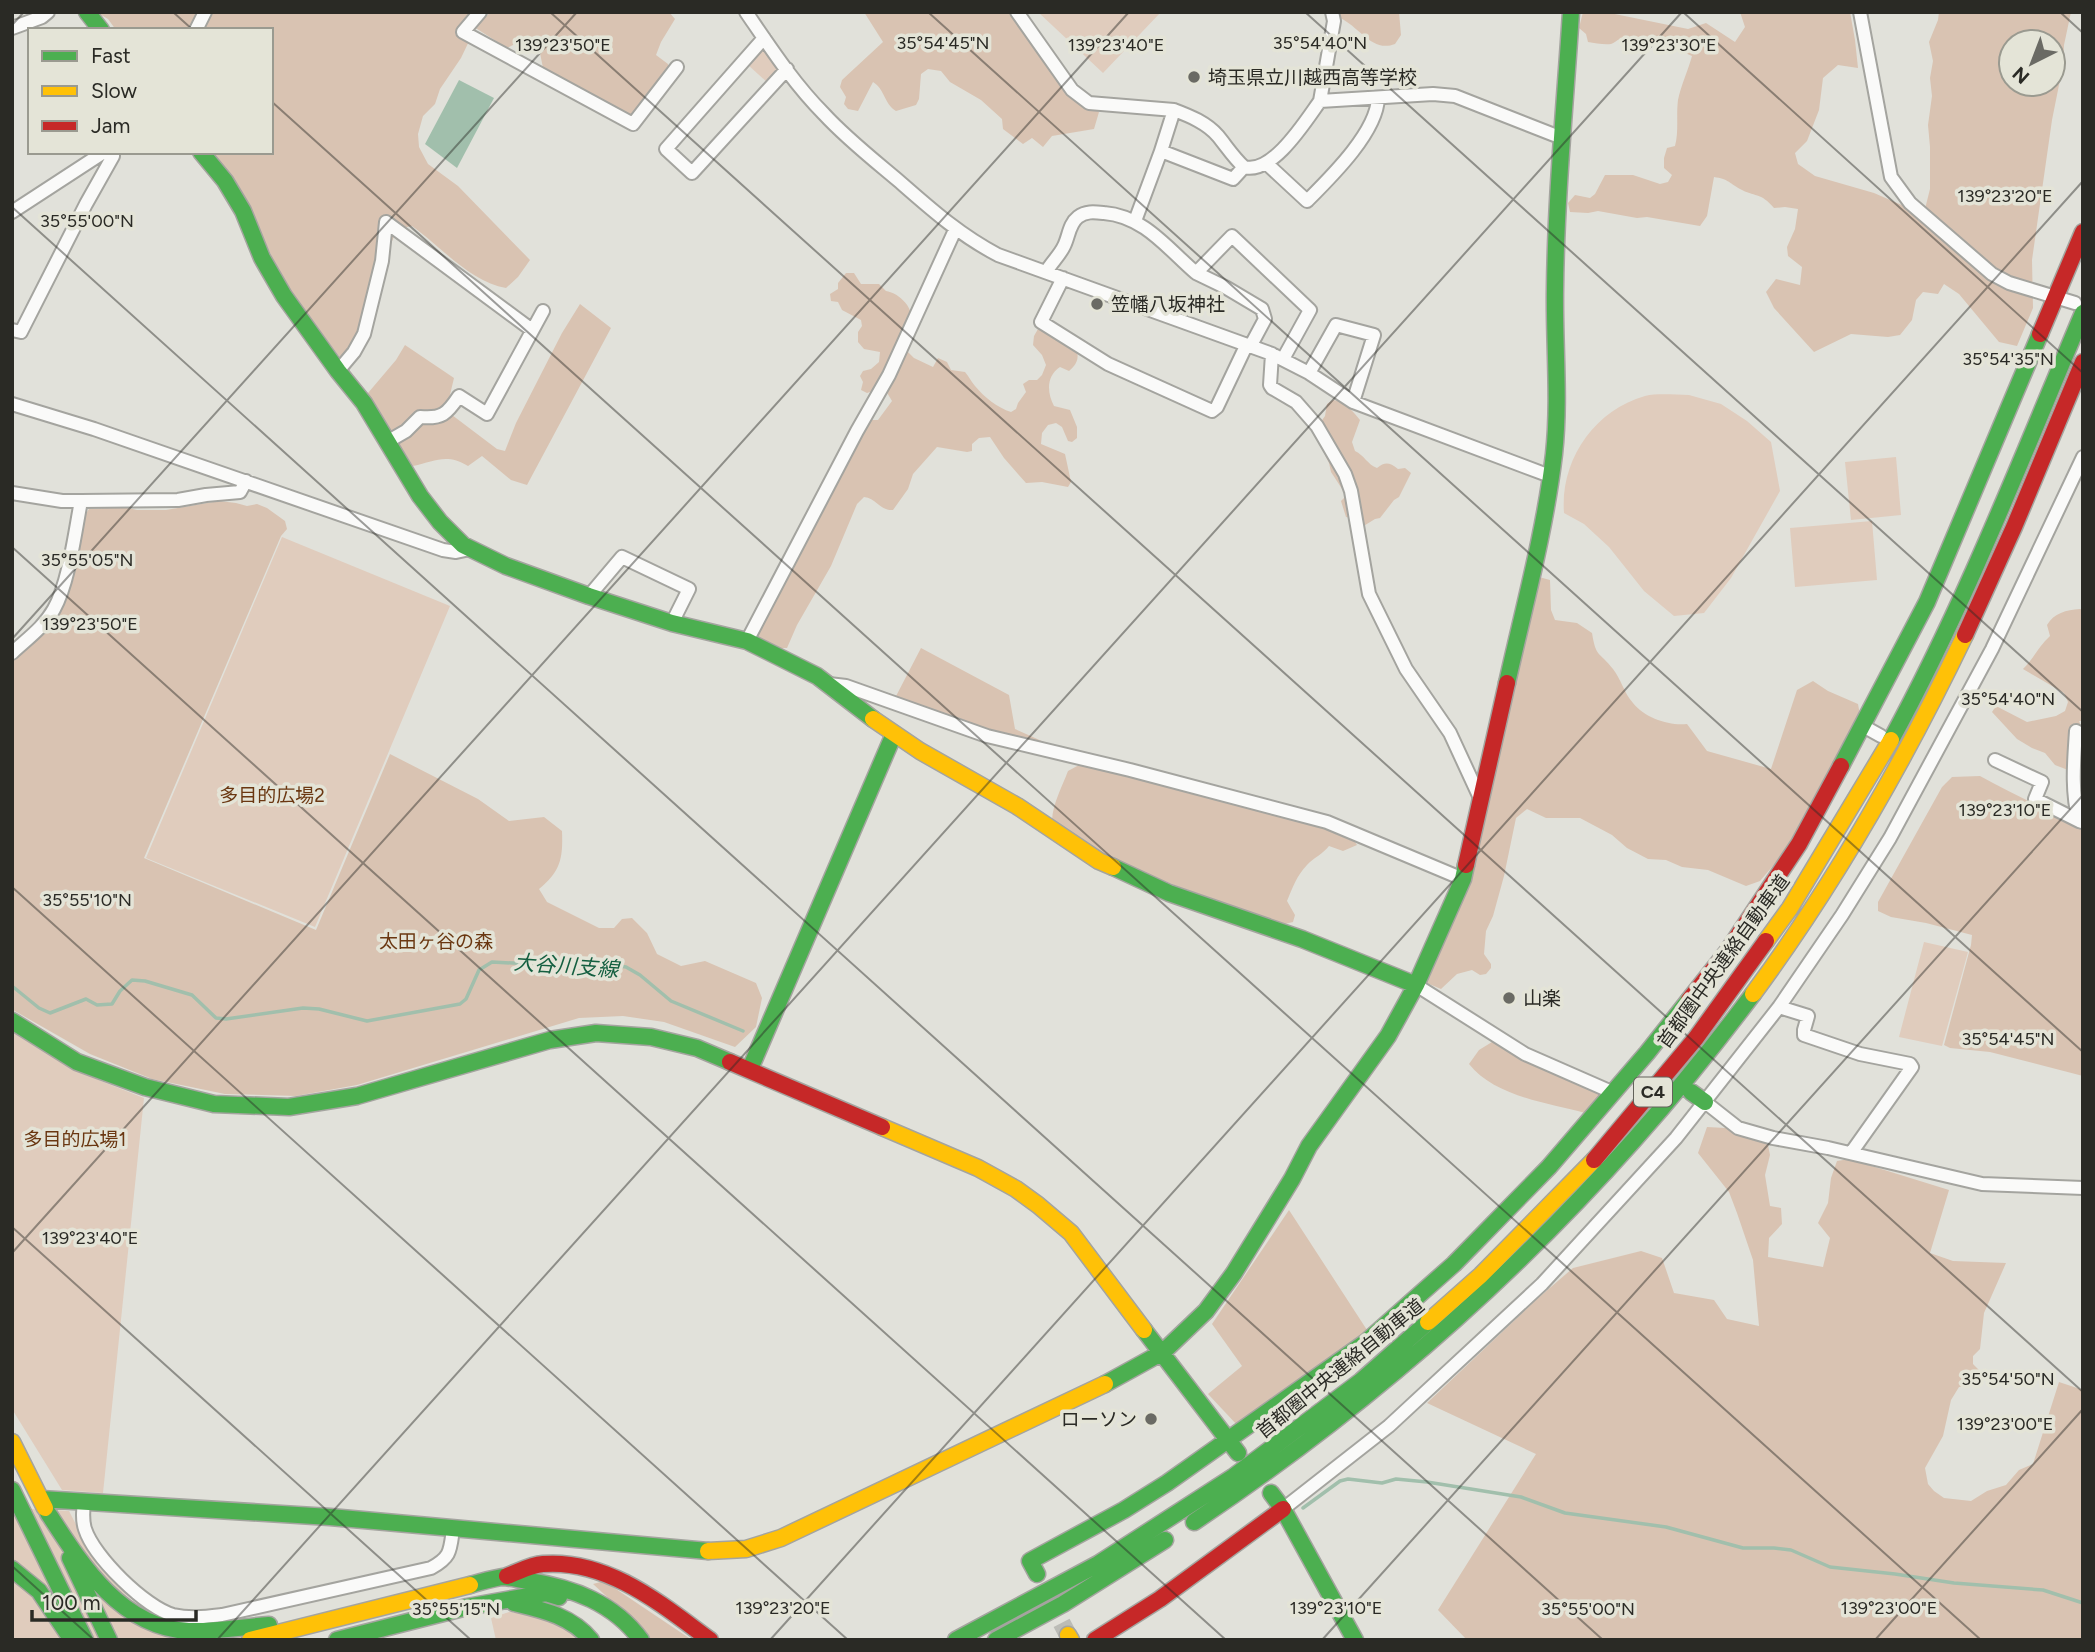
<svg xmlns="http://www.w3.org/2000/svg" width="2095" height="1652" font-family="Figtree,'Noto Sans JP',sans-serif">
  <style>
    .green { fill: #e0ccbd }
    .forest { fill: #d9c3b2; fill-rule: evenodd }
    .water { fill: #a1bfac }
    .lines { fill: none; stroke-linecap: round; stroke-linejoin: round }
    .stream { stroke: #a1bfac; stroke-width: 3.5 }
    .secondary-tunnel { stroke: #bcbcb6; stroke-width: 18; stroke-dasharray: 18 9; stroke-linecap: butt }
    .street-casing { stroke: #a4a49f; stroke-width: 16 }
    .fast-casing { stroke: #a4a49f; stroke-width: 19 }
    .slow-casing { stroke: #a4a49f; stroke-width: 19 }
    .jam-casing { stroke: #a4a49f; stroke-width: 19 }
    .street { stroke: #fafaf9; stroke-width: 12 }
    .fast { stroke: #4caf50; stroke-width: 16 }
    .slow { stroke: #ffc107; stroke-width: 16 }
    .jam { stroke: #c62828; stroke-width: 16 }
    .ticks { fill: none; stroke: #2a2a25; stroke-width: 2; stroke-opacity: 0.45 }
    .poi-dot { fill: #6a6a64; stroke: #e4e4d7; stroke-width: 2.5 }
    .labels { text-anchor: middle; stroke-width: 7; stroke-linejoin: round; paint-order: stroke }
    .shield { fill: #e4e4d7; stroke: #62625a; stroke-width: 2 }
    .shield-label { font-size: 18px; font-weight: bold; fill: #2a2a25 }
    .poi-label { font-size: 19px; fill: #2a2a25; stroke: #e4e4d7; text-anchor: start }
    .park-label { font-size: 19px; fill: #6a3711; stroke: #e4e4d7 }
    .street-label { font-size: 19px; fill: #2a2a25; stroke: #e4e4d7 }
    .water-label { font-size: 21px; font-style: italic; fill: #145f40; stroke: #e4e4d7 }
    .ticks-label { font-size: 18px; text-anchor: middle; fill: #2a2a25; stroke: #e4e4d7; stroke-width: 7; stroke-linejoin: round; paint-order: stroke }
  </style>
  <rect width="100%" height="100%" fill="#e1e1da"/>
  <path class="green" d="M1038,12H1161L1103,73Z
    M760,50H765L777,66V73L768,83L747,64Z
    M1689,395L1721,404L1747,421L1771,442L1780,491L1731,578L1704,613L1674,616L1644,591L1609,547L1584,524L1564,513C1560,461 1593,411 1645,396C1658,393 1675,395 1689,395Z
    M1896,457L1901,515L1851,520L1845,462Z
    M1872,521L1877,580L1795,587L1790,528Z
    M282,537L450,606L315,927L146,858Z
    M1924,942L1968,952L1942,1046L1899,1037Z
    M12,1030L54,1057L101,1081L144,1098L103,1493L62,1490L12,1409Z
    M12,1508L69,1511L97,1565L130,1599L160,1619L266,1640H12Z
    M509,1612L551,1616L579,1640H496L491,1618Z"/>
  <path class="forest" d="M96,12H202L191,30H116L108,19Z
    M211,12H474L471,37L461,58L440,89L435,104L423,116L418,134L419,147L428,164L458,186L530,260L518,277L506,288C472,283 440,246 412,226L397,229C379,272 369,322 341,359L292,293L276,266L260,231L211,152H271V30H200Z
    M491,12H669L675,19L661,42L656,55L668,64L670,72L632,118L543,68L540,53L531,39L521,37L515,44L507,48L474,27Z
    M864,12H1010L1028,34L1071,96L1099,112L1094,129L1052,136L1043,147L1032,138L1023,144L1003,129L1002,119L981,100L950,82L941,71L928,69L921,74L919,99L916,105L896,111C884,104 885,89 873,82L858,111L848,109L844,104L846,97L840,87L842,80L883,42Z
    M1338,12H1399L1401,35L1395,44C1372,53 1360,27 1340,18Z
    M1583,12H1605L1688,29L1706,23L1735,42L1745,27L1740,12H1850L1855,40L1858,68L1838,65L1823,78L1819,110L1807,141L1795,153L1798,164L1815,176L1874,193L1904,206L1925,209L1930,189V147L1928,125L1932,96L1930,78L1933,61L1929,42L1938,20L1939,12H2071L2064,45L2063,65L2052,120L2032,260L2033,308L2017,346L1999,342L1959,294L1944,284L1938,294L1923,292L1916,300L1912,320L1900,335L1888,337L1851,334L1814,352L1774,308L1766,292L1776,279L1800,285L1802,267L1788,256L1787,247L1795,229L1798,209L1785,207L1774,208C1761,192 1754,197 1740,189C1728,182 1728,179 1714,177L1707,216L1700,226L1647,217L1637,218L1598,211L1588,213L1570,212L1568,203L1575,195L1590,198L1595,194L1605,175H1633L1660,184L1668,182L1672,175L1664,168V158L1667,148L1675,146C1679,131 1676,116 1678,100C1681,85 1688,71 1692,56C1682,51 1631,36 1621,38C1617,40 1614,43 1611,44C1604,45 1595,43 1588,42L1586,34L1579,28ZM2011,42H2053V84H2011Z
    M846,273H854L861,284H879L886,291C898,293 910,304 912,317C913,327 908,341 907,351L914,358L933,367L938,358L947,362L951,370L965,372C969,377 971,381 975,386C984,397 998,408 1011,412L1016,409L1018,403L1026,392L1023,384L1029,380H1037L1042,375L1046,365L1042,355L1033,345L1034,336L1038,329C1053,334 1063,346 1077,351C1079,360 1076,365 1069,371L1060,367C1046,376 1047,393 1054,406L1070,410L1077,427V438L1072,442L1068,441L1062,427L1056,423L1048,425L1042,433L1041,444L1065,454L1071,482L1068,487L1042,482L1026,483L1004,458L990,437L979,438L972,444V451L967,452L937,447L913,474L908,489L893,510C880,511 876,498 864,497L857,504L831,566L797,625L787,648H781L758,637V631L852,456L863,430L871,420H878L892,401L886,391L876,390L867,393L861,390L863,382L860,376L863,371L871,369L879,362L880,352L864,349L858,342V332L862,326L861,320L842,310L838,302L831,301L830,294L838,289V283Z
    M580,304L611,328L527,485L511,480L482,456L468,466C447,453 435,461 413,466L397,441L418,424L427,422L434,423L452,415L497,449L505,451L516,423L562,333Z
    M405,345L454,378L448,403L438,413L411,422L391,433L369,402L368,393L396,360Z
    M1333,400C1344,401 1354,412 1360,420L1352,442L1355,451C1364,455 1368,465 1377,468C1385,462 1389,462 1398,469L1405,468L1411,473L1399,497L1394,500L1380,518L1375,519L1362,527L1351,518L1346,517L1341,501L1345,497L1344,492L1331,472L1329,463L1323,451L1320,423L1325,416L1327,404Z
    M219,501L236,503L247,506L257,504L267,508L285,521L287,529L281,536L144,858L316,930L390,754L478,799L509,821L544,817L562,831C563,858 561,871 539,889L547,902L599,928H614L622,919L632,918L647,933L657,954L681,966L705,961L756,983L762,998L756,1027L735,1047L664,1022L623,1016L579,1018L357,1085L296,1096L225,1094L152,1079L90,1054L13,1010L12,659L54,615L73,581L74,565L83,518L89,509L123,507L137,510H166Z
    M1539,577L1550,580L1551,610L1555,620L1577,623L1592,633C1596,658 1599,651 1613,669C1621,679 1624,693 1633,703C1645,718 1669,726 1687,724L1707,751L1771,769L1797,690L1813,681L1828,691L1858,704L1860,715L1803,820L1783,854L1760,881L1746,886L1708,870L1682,867L1666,860L1648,859L1627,848L1612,835L1580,818H1546L1527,809L1516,818L1504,876L1493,916L1486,931L1484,954L1491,964V968L1486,974L1480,975L1472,970L1457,974L1441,989L1422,981L1432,959Z
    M2080,609L2083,610V721H2079L2083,730V788L2079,786L2068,770L2055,765L2045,753L2032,748L2017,739L1992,712L1996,706L2027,722L2056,716L2065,711L2068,702L2064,693L2023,669C2034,658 2039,646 2050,636L2047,625C2054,613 2066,610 2080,609Z
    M921,648L1009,695L1015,729L1102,768L1325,826L1351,836L1357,845L1343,851L1329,846C1323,854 1313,858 1307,865C1297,875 1292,889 1287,901L1295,915L1293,922L1285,924L1179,887L1107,857L1052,820C1053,803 1062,787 1068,771L1079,765L894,700Z
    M1980,776C2014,795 2048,810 2083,827V1076L1990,1052L1950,1048L1944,1045L1971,945L1972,935L1926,923L1891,917L1878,911V902L1942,787L1952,777Z
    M1492,1042C1511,1050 1527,1063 1545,1070C1565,1077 1585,1079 1600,1095L1585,1113C1547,1103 1494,1096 1469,1064L1479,1050Z
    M1707,1127L1744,1129L1767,1140L1770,1155L1765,1175L1770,1206L1781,1208L1782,1224L1769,1238L1768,1257L1823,1267L1830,1238L1818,1223L1828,1203L1831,1178L1837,1161L1849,1159L1949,1190L1930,1253L1953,1261L2006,1263L1984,1313L1980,1349L1973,1356V1364L1979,1370L1976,1384L1970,1386L1959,1387L1951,1400L1943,1436L1925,1468L1928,1484L1934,1491L1944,1498L1971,1501L1987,1491L2006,1485L2019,1470L2033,1464L2059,1382L2083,1390V1640H1467L1438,1610L1536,1454L1427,1403L1537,1299L1573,1268L1641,1251L1662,1258L1674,1293L1714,1300L1727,1319L1759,1326L1753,1260L1737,1213L1729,1192L1698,1153Z
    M1289,1210L1367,1330L1238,1426L1208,1394L1242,1366L1212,1324Z
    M604,1581L692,1640H649L617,1606L593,1584Z"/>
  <path class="water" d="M459,80L494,98L457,168L425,144Z"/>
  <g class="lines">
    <path class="stream" d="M12,986L39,1008L50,1013L86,999L97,1005L112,1004L120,991L132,980L145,981L192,995L216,1018L226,1019L303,1008L319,1009L367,1021L460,1004L466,999L479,970L492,962L574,966L613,965L626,967L640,975L671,1001L743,1031
      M1303,1508L1340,1481L1348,1479L1382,1483L1396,1479L1427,1482L1521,1497L1565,1513L1666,1527L1743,1548H1774L1791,1550L1830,1567L1895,1574L1954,1583L2043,1590L2083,1603"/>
    <path class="secondary-tunnel" d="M1049,1599L1068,1635"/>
    <defs>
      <path id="street" d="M480,12L463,32L633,124L677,67
        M746,12C770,47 794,84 824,114C847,139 874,160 900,182C932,210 960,235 998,255L1272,354L1309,373L1353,402L1550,476
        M1017,12L1072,90L1089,103L1174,110C1190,116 1207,123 1218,136C1227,147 1234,158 1244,167
        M1860,12L1891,177L1910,203L1992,274L2009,283L2075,303
        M12,28L42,17L48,12
        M196,30L205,12
        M764,38L666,149L692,173L787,69
        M1320,101L1334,21L1332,12
        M1161,151L1174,110
        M1266,163L1307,201C1331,177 1377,132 1378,98
        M12,212L104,152
        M1135,221L1161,151L1233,179L1244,167C1272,175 1305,122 1320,101L1433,94L1455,96L1562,138
        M1046,272C1051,263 1060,255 1064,246C1069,236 1069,224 1078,217C1086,211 1094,212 1104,213C1144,216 1168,249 1196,273L1232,236L1310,310L1283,359
        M1196,273L1225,287L1262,309L1265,319L1250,347
        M1063,278L1041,322L1108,364L1212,411L1217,407L1246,346
        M12,330L21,332L86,204L113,156L112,152
        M1272,354L1270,385L1272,388L1296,402L1317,426L1345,474L1351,491L1369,594L1406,669L1450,733L1480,798
        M338,371L354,352L364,334L382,261L386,222L532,330
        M1309,373L1336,325L1374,335L1353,402
        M12,404L94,429L443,550L456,552L470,549
        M387,442L406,431L420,417C442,419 447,414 459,396L487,414L543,311
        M12,493L62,501H81L178,500L206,495L240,492L246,481
        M589,596L622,557L689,589L672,623
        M747,641L857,431L889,375L955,230
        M12,653C27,639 44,627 54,609C69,582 75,532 81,501
        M829,684L846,686L987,736L1130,770L1327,822L1463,879
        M1863,726L1881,736
        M1995,760L2042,782L2035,799L2079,821
        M2082,822L2079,821C2071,791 2074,761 2076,731L2083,735
        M1416,985L1525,1054L1614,1093
        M1779,1007L1808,1016L1804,1030V1035L1860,1054L1910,1064L1912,1067L1851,1153
        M1705,1102L1738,1128L1773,1138L1828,1148L1982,1184L2083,1188
        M84,1502C83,1511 82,1520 85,1529C94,1557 145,1607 173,1615C190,1619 205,1617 222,1615L431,1568C451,1557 450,1551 453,1529
        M1283,1509L1389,1426L1542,1284L1676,1138L1779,1007L1842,915L1890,838L1992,649L2083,457"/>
      <path id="fast" d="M87,12L101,30
        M201,152L225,181L243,211L262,258L284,296L338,371L364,403L420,496L440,522L463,545L506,566L589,596L672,623L747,641L817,676L873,719
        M1507,683C1524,607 1545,531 1554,454C1560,399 1554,343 1555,289C1556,196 1565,104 1571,12
        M1891,740C1966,602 2022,457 2083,313
        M1841,766L1927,602L2040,334
        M1113,867L1169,893L1302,939L1416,985
        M12,1021L77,1062L145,1087L214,1104L289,1107L357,1096L550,1040L596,1033L651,1037L697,1048L730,1062
        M750,1069L894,734
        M1691,1092L1705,1102
        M1144,1330L1238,1453
        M1105,1384L1163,1352L1206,1311L1234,1273L1292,1179L1309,1146L1388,1036L1416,985L1463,879L1466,865
        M12,1490L85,1640
        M1271,1493L1283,1509L1355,1640
        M41,1499L330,1517L708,1551
        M48,1513C81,1564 120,1627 188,1631C215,1632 242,1627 269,1625
        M1194,1522C1411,1377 1596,1204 1753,994
        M70,1558L109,1640
        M12,1569L39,1591L72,1640
        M1037,1574L1030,1561L1124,1510L1167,1483L1366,1342L1454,1264L1549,1167L1647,1053L1689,1000
        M470,1585C480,1582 491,1579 502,1577C510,1577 520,1580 529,1581C573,1588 614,1603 641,1640
        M514,1603C543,1610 571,1616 591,1640
        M337,1640L467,1607L546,1593L559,1597
        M956,1640L1098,1564L1233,1477L1361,1381L1428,1322
        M996,1640L1063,1604L1165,1540"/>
      <path id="slow" d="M873,719L920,751L1017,806L1099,861L1113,867
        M1766,941L1790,908L1891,740
        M1753,994C1835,883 1905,760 1965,635
        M882,1127L978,1168L1016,1189L1038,1205L1071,1233L1144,1330
        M1428,1322L1481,1275L1594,1160
        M12,1442L45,1508
        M708,1551L746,1549L781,1538L1105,1384
        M1068,1635L1071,1640
        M250,1640L470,1585"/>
      <path id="jam" d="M2040,334L2083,232
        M1965,635L2014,527L2083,362
        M1466,865L1507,683
        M1689,1000L1727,952L1799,844L1841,766
        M730,1062L882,1127
        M1594,1160L1696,1038L1766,941
        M507,1576C518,1572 530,1565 543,1564C608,1559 661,1604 710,1640
        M1095,1640L1160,1599L1283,1509"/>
    </defs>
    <use href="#street" class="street-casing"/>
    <use href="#fast" class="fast-casing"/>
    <use href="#slow" class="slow-casing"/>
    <use href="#jam" class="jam-casing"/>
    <use href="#street" class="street"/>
    <use href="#fast" class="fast"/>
    <use href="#slow" class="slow"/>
    <use href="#jam" class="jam"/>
  </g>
  <path class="ticks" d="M173,12L193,30M550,12L2083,1392M928,12L2083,1052M1305,12L2083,712M1683,12L2083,373M2060,12L2083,33M12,25L24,12M271,101L1981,1640M12,207L1603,1640M12,547L1226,1640M12,639L577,12M12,887L848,1640M12,1227L471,1640M12,1253L1129,12M12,1566L94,1640M217,1640L1682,12M770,1640L2083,181M1322,1640L2083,795M1875,1640L2083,1409"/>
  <g class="poi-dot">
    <circle cx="1194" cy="77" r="7"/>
    <circle cx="1097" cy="304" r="7"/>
    <circle cx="1509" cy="998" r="7"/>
    <circle cx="1151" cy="1419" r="7"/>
  </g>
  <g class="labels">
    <rect class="shield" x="1634" y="1077.5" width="38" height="29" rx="5"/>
    <g class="shield-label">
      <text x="1653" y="1098">C4</text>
    </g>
    <g class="poi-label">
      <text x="1208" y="84">埼玉県立川越西高等学校</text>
      <text x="1111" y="311">笠幡八坂神社</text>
      <text x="1523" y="1005">山楽</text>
      <text x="1137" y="1426" text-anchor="end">ローソン</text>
    </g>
    <g class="park-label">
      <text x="272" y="802">多目的広場2</text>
      <text x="436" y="948">太田ヶ谷の森</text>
      <text x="75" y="1146">多目的広場1</text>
    </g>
    <g class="street-label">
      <text transform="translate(1723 961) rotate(-54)" y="7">首都圏中央連絡自動車道</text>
      <text transform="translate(1340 1368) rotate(-39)" y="7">首都圏中央連絡自動車道</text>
    </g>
    <g class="water-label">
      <text transform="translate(566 966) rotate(4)" y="7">大谷川支線</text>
    </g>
  </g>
  <g class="ticks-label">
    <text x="1320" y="49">35°54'40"N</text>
    <text x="943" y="49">35°54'45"N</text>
    <text x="563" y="51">139°23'50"E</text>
    <text x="1116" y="51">139°23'40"E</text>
    <text x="1669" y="51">139°23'30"E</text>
    <text x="2005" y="202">139°23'20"E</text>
    <text x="87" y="227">35°55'00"N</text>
    <text x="2008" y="365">35°54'35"N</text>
    <text x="87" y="566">35°55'05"N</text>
    <text x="90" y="630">139°23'50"E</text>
    <text x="2008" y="705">35°54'40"N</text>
    <text x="2005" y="816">139°23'10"E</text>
    <text x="87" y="906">35°55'10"N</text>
    <text x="2008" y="1045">35°54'45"N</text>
    <text x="90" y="1244">139°23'40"E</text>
    <text x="2008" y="1385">35°54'50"N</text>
    <text x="2005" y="1430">139°23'00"E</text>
    <text x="783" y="1614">139°23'20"E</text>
    <text x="1336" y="1614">139°23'10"E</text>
    <text x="1889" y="1614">139°23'00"E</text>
    <text x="456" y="1615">35°55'15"N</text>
    <text x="1588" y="1615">35°55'00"N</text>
  </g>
  <rect width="2095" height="1652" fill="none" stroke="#2a2a25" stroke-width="28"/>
  <rect x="28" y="28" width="245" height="126" fill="#e4e4d7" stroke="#9a9a90" stroke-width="2"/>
  <rect x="42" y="51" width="35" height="10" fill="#4caf50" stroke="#9a9a90" stroke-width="2"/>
  <text x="91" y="63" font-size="21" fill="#2a2a25">Fast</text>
  <rect x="42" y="86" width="35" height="10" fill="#ffc107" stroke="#9a9a90" stroke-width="2"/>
  <text x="91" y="98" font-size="21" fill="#2a2a25">Slow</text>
  <rect x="42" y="121" width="35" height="10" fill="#c62828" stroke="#9a9a90" stroke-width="2"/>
  <text x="91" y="133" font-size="21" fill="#2a2a25">Jam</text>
  <g transform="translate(2032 63) rotate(222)"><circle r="33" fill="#e4e4d7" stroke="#9a9a90" stroke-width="2"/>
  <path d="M0-5L12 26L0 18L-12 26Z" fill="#6a6a64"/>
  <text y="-10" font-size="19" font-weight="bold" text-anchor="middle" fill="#2a2a25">N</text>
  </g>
  <path d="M32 1610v10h164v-10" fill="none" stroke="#2a2a25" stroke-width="3.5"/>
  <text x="42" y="1610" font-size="21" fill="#2a2a25" stroke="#e4e4d7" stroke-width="5" paint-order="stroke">100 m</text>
</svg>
